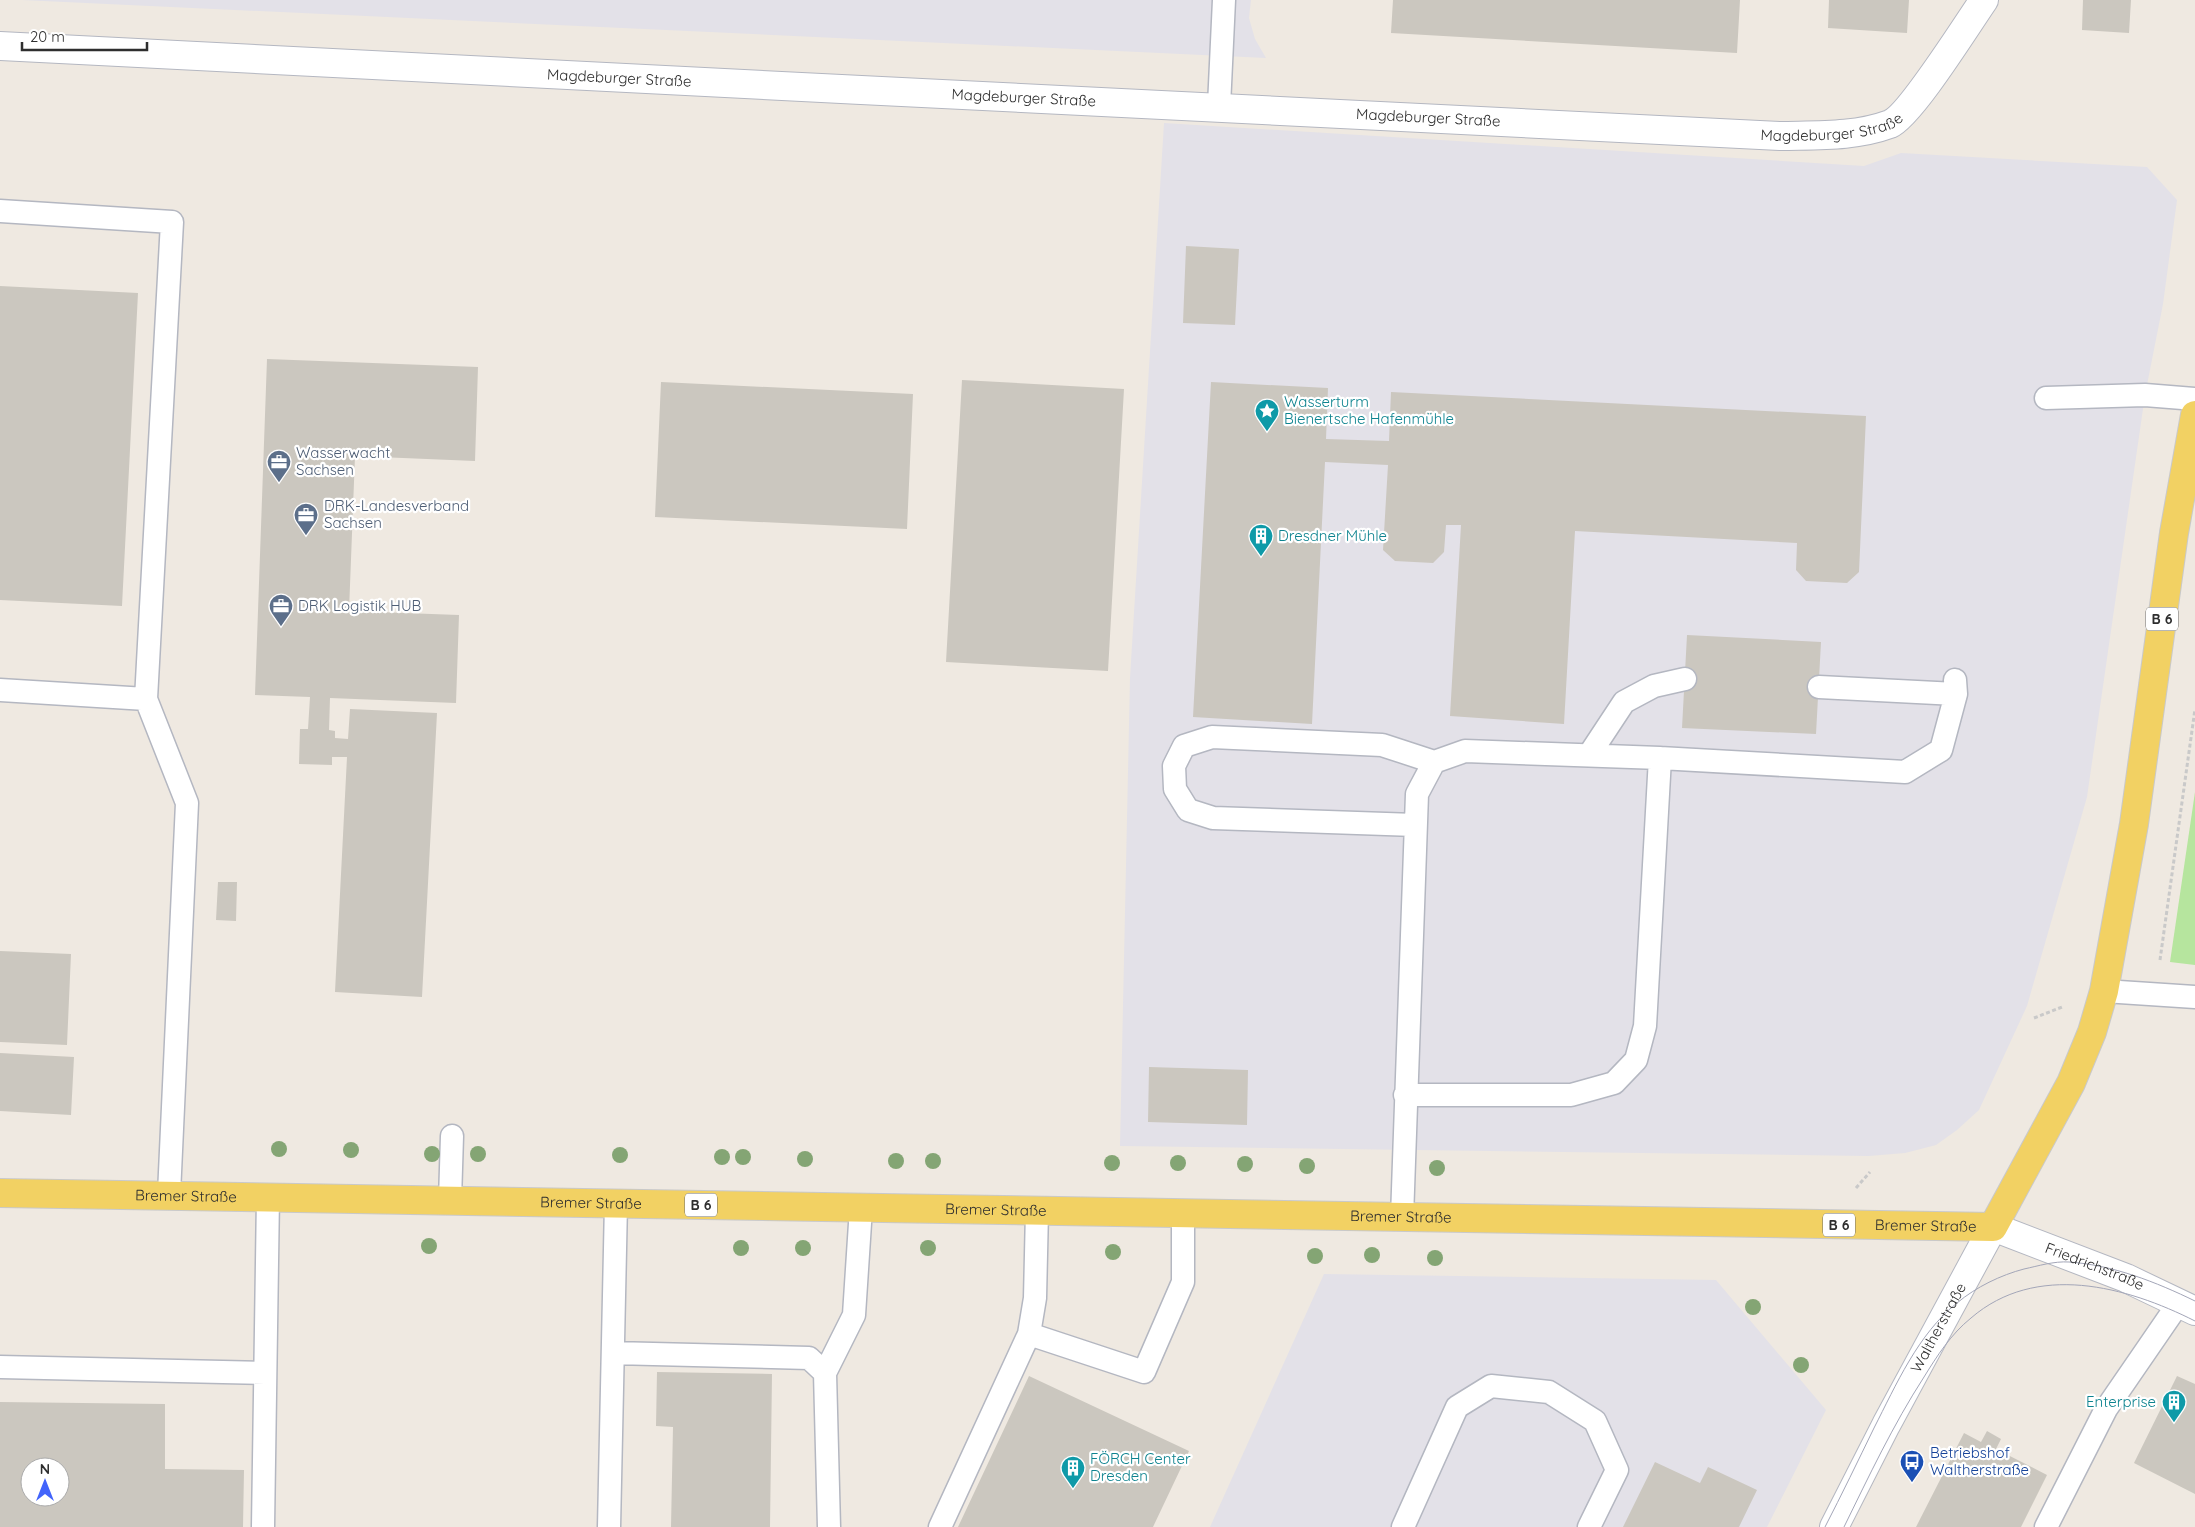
<svg xmlns="http://www.w3.org/2000/svg" width="2195" height="1527" font-family="Quicksand,sans-serif">
  <style>
    .industrial { fill: #e3e1e8 }
    .green { fill: #b6e59e }
    .building { fill: #cbc7bf; fill-rule: evenodd }
    .lines { fill: none; stroke-linecap: round; stroke-linejoin: round }
    .lane-casing { stroke: #b4b7c1; stroke-width: 25 }
    .street-casing { stroke: #b4b7c1; stroke-width: 30 }
    .secondary-casing { stroke: #b4b7c1; stroke-width: 30 }
    .primary-casing { stroke: #c9c9c9; stroke-width: 30 }
    .path { stroke: #c9c9c9; stroke-width: 3; stroke-dasharray: 4 2.5; stroke-linecap: butt }
    .lane { stroke: #fff; stroke-width: 22 }
    .street { stroke: #fff; stroke-width: 28 }
    .secondary { stroke: #fff; stroke-width: 28 }
    .primary { stroke: #f2d163; stroke-width: 28 }
    .tram { stroke: #a3a6b8; stroke-width: 1 }
    .tree { fill: #84a574 }
    .labels { text-anchor: middle; stroke-width: 4.5; stroke-linejoin: round; paint-order: stroke }
    .shield { fill: #fff; stroke: #6d6d6d; stroke-width: 1 }
    .shield-label { font-size: 14px; font-weight: bold; fill: #2e2e2e }
    .street-label { font-size: 15px; fill: #2e2e2e; stroke: #fff }
    .culture-label { font-size: 15px; fill: #0d838f; stroke: #fff; text-anchor: start }
    .service-label { font-size: 15px; fill: #4e5e75; stroke: #fff; text-anchor: start }
    .transit-label { font-size: 15px; fill: #164399; stroke: #fff; text-anchor: start }
  </style>
  <rect width="100%" height="100%" fill="#efe9e1"/>
  <path class="industrial" d="M22,0H1251L1249,18L1255,39L1266,58Z
    M1164,123L1864,166L1901,153L2147,167L2177,200L2163,304L2145,395L2087,797L2027,1006L1979,1110L1957,1130L1936,1145L1905,1153L1869,1156L1120,1146L1130,678Z
    M1324,1274L1716,1280L1826,1410L1767,1527H1210Z"/>
  <path class="green" d="M2195,792V965L2170,962Z"/>
  <path class="building" d="M1393,0H1740L1737,53L1391,33Z
    M1829,0H1909L1907,33L1828,28Z
    M2083,0H2131L2129,33L2082,30Z
    M1186,246L1239,249L1235,325L1183,323Z
    M0,286L138,293L122,606L0,600Z
    M267,359L478,367L475,461L355,456L349,611L459,615L456,703L330,698L329,730L335,731V738L348,739L350,709L437,713L422,997L335,992L347,757H332V765L299,764L300,729H308L310,697L255,695Z
    M962,380L1124,389L1108,671L946,662Z
    M661,382L913,394L907,529L655,517Z
    M1211,382L1328,388L1326,439L1389,441L1391,392L1866,416L1859,572L1847,583L1806,581L1796,570L1797,543L1575,531L1564,724L1450,716L1461,525H1446L1444,552L1433,563L1395,561L1383,550L1388,465L1325,462L1312,724L1193,717Z
    M1687,635L1821,642L1816,734L1682,728Z
    M218,882H237L236,921L216,920Z
    M0,951L71,954L67,1045L0,1042Z
    M0,1053L74,1057L71,1115L0,1111Z
    M1149,1067L1248,1070L1247,1125L1148,1122Z
    M657,1372L772,1374L770,1527H671L673,1427L656,1426Z
    M1029,1376L1189,1451L1153,1527H958Z
    M2177,1376L2195,1384V1494L2134,1463Z
    M0,1402L165,1404V1469L244,1470L243,1527H0ZM30,1467H60V1497H30Z
    M1987,1431L2001,1439L1996,1449L2047,1475L2021,1527H1916L1964,1433L1981,1442Z
    M1655,1462L1700,1483L1708,1467L1757,1490L1739,1527H1623Z"/>
  <g class="lines">
    <defs>
      <path id="lane" d="M1219,106L1224,0
        M0,211L172,222L146,699L187,803L169,1194
        M2046,398L2145,395L2195,399
        M1819,687L1956,694
        M0,690L146,699
        M1589,755L1624,702L1654,686L1685,679
        M1415,825L1213,818L1188,810L1175,789L1174,766L1184,746L1212,737L1382,745L1434,762
        M2104,991L2195,997
        M1405,1095H1571L1614,1083L1636,1060L1645,1026L1660,758
        M450,1200L452,1136
        M1402,1218L1417,794L1434,762L1465,751L1660,758L1905,772L1941,750L1956,694L1955,680
        M1029,1334L1035,1298L1037,1211
        M613,1353L809,1358L825,1373L829,1527
        M0,1367L265,1373
        M825,1373L854,1315L861,1208
        M263,1527L268,1196
        M609,1527L616,1203
        M940,1527L1029,1334L1144,1372L1183,1282V1214
        M1403,1527L1457,1407L1491,1386L1549,1392L1595,1421L1617,1470L1589,1527
        M2046,1527L2106,1409L2174,1310L2177,1302"/>
      <g id="street">
        <path id="s1" d="M0,46C593,79 1187,104 1780,136C1817,135 1855,137 1890,124C1910,116 1968,23 1984,0"/>
        <path id="s2" d="M1993,1227L2126,1278L2195,1311"/>
      </g>
      <g id="secondary">
        <path id="s3" d="M1834,1527L1886,1425L1993,1227"/>
      </g>
      <g id="primary">
        <path id="s4" d="M0,1193L1993,1227L2071,1083L2092,1032L2104,991L2134,824L2174,533L2195,415"/>
      </g>
    </defs>
    <use href="#lane" class="lane-casing"/>
    <use href="#street" class="street-casing"/>
    <use href="#secondary" class="secondary-casing"/>
    <use href="#primary" class="primary-casing"/>
    <path class="path" d="M2160,960L2195,709
      M2034,1018L2062,1007
      M1856,1188L1870,1172"/>
    <use href="#lane" class="lane"/>
    <use href="#street" class="street"/>
    <use href="#secondary" class="secondary"/>
    <use href="#primary" class="primary"/>
    <path class="tram" d="M1825,1527C1842,1494 1858,1461 1874,1428C1896,1385 1918,1334 1957,1303C1976,1287 2001,1275 2024,1269C2038,1266 2054,1261 2069,1262C2113,1265 2156,1282 2195,1301
      M1844,1527C1869,1476 1893,1425 1924,1377C1937,1356 1951,1334 1971,1318C2036,1262 2126,1286 2195,1321"/>
  </g>
  <g class="tree">
    <circle cx="279" cy="1149" r="8"/>
    <circle cx="351" cy="1150" r="8"/>
    <circle cx="432" cy="1154" r="8"/>
    <circle cx="478" cy="1154" r="8"/>
    <circle cx="620" cy="1155" r="8"/>
    <circle cx="722" cy="1157" r="8"/>
    <circle cx="743" cy="1157" r="8"/>
    <circle cx="805" cy="1159" r="8"/>
    <circle cx="896" cy="1161" r="8"/>
    <circle cx="933" cy="1161" r="8"/>
    <circle cx="1112" cy="1163" r="8"/>
    <circle cx="1178" cy="1163" r="8"/>
    <circle cx="1245" cy="1164" r="8"/>
    <circle cx="1307" cy="1166" r="8"/>
    <circle cx="1437" cy="1168" r="8"/>
    <circle cx="429" cy="1246" r="8"/>
    <circle cx="741" cy="1248" r="8"/>
    <circle cx="803" cy="1248" r="8"/>
    <circle cx="928" cy="1248" r="8"/>
    <circle cx="1113" cy="1252" r="8"/>
    <circle cx="1372" cy="1255" r="8"/>
    <circle cx="1315" cy="1256" r="8"/>
    <circle cx="1435" cy="1258" r="8"/>
    <circle cx="1753" cy="1307" r="8"/>
    <circle cx="1801" cy="1365" r="8"/>
  </g>
  <defs>
    <symbol id="sight-pin" viewBox="-11 -11 22 30"><path d="M0 17L-7.5 6A9.5 9.5 0 1 1 7.5 6Z" fill="#0f9aa8" stroke="#fff"/><path d="M0-6L1.8-2.2L6-1.7L2.9 1.2L3.7 5.4L0 3.3L-3.7 5.4L-2.9 1.2L-6-1.7L-1.8-2.2Z" fill="#fff"/></symbol>
    <symbol id="office-pin" viewBox="-11 -11 22 30"><path d="M0 17L-7.5 6A9.5 9.5 0 1 1 7.5 6Z" fill="#5c6f8a" stroke="#fff"/><path d="M-6-3h4V-5.5h4V-3h4V5H-6ZM-1-4.5V-3h2v-1.5ZM-6 0V1H6V0Z" fill="#fff"/></symbol>
    <symbol id="building-pin" viewBox="-11 -11 22 30"><path d="M0 17L-7.5 6A9.5 9.5 0 1 1 7.5 6Z" fill="#0f9aa8" stroke="#fff"/><path d="M-4-6H4V6H1V3H-1V6H-4ZM-2.5-4.3h1.7v1.8h-1.7ZM.8-4.3h1.7v1.8H.8ZM-2.5-1h1.7V.8h-1.7ZM.8-1h1.7V.8H.8Z" fill="#fff"/></symbol>
    <symbol id="bus-pin" viewBox="-11 -11 22 30"><path d="M0 17L-7.5 6A9.5 9.5 0 1 1 7.5 6Z" fill="#1a4fb4" stroke="#fff"/><path d="M-5-6H5V4H4V6H2V4H-2V6H-4V4H-5ZM-3.5-4V0h7V-4ZM-3.5 1.2v1.5H-2V1.2ZM2 1.2v1.5H3.5V1.2Z" fill="#fff"/></symbol>
  </defs>
  <g fill-rule="evenodd">
    <use href="#sight-pin" x="1253" y="397" width="28" height="38"/>
    <use href="#office-pin" x="265" y="448" width="28" height="38"/>
    <use href="#office-pin" x="292" y="501" width="28" height="38"/>
    <use href="#building-pin" x="1247" y="522" width="28" height="38"/>
    <use href="#office-pin" x="267" y="592" width="28" height="38"/>
    <use href="#building-pin" x="2160" y="1388" width="28" height="38"/>
    <use href="#bus-pin" x="1898" y="1448" width="28" height="38"/>
    <use href="#building-pin" x="1059" y="1454" width="28" height="38"/>
  </g>
  <g class="labels">
    <g class="shield">
      <rect x="2146" y="607.5" width="32" height="23" rx="4"/>
      <rect x="685" y="1193.5" width="32" height="23" rx="4"/>
      <rect x="1823" y="1213.5" width="32" height="23" rx="4"/>
    </g>
    <g class="shield-label">
      <text x="2162" y="624">B 6</text>
      <text x="701" y="1210">B 6</text>
      <text x="1839" y="1230">B 6</text>
    </g>
    <g class="street-label">
      <text dy="5" stroke="none"><textPath href="#s1" startOffset="620">Magdeburger Straße</textPath></text>
      <text dy="5" stroke="none"><textPath href="#s1" startOffset="1025">Magdeburger Straße</textPath></text>
      <text dy="5" stroke="none"><textPath href="#s1" startOffset="1430">Magdeburger Straße</textPath></text>
      <text dy="5" stroke="none"><textPath href="#s1" startOffset="1835">Magdeburger Straße</textPath></text>
      <text dy="5" stroke="none"><textPath href="#s4" startOffset="186">Bremer Straße</textPath></text>
      <text dy="5" stroke="none"><textPath href="#s4" startOffset="591">Bremer Straße</textPath></text>
      <text dy="5" stroke="none"><textPath href="#s4" startOffset="996">Bremer Straße</textPath></text>
      <text dy="5" stroke="none"><textPath href="#s4" startOffset="1401">Bremer Straße</textPath></text>
      <text dy="5" stroke="none"><textPath href="#s4" startOffset="1926">Bremer Straße</textPath></text>
      <text dy="5" stroke="none"><textPath href="#s2" startOffset="109">Friedrichstraße</textPath></text>
      <text dy="5" stroke="none"><textPath href="#s3" startOffset="225">Waltherstraße</textPath></text>
    </g>
    <g class="culture-label">
      <text x="1284" y="407">Wasserturm<tspan x="1284" dy="17">Bienertsche Hafenmühle</tspan></text>
      <text x="1278" y="541">Dresdner Mühle</text>
      <text x="2156" y="1407" text-anchor="end">Enterprise</text>
      <text x="1090" y="1464">FÖRCH Center<tspan x="1090" dy="17">Dresden</tspan></text>
    </g>
    <g class="service-label">
      <text x="296" y="458">Wasserwacht<tspan x="296" dy="17">Sachsen</tspan></text>
      <text x="324" y="511">DRK-Landesverband<tspan x="324" dy="17">Sachsen</tspan></text>
      <text x="298" y="611">DRK Logistik HUB</text>
    </g>
    <g class="transit-label">
      <text x="1930" y="1458">Betriebshof<tspan x="1930" dy="17">Waltherstraße</tspan></text>
    </g>
  </g>
  <g transform="translate(45 1482)"><circle r="24" fill="#ffffff" stroke="#ababab"/>
  <path d="M0-4L9 19L0 12L-9 19Z" fill="#4264fb"/>
  <text y="-8" font-size="14" font-weight="bold" text-anchor="middle" fill="#2e2e2e">N</text>
  </g>
  <path d="M22 42v8h125v-8" fill="none" stroke="#2e2e2e" stroke-width="2.5"/>
  <text x="30" y="42" font-size="15" fill="#2e2e2e" stroke="#ffffff" stroke-width="4" paint-order="stroke">20 m</text>
</svg>
